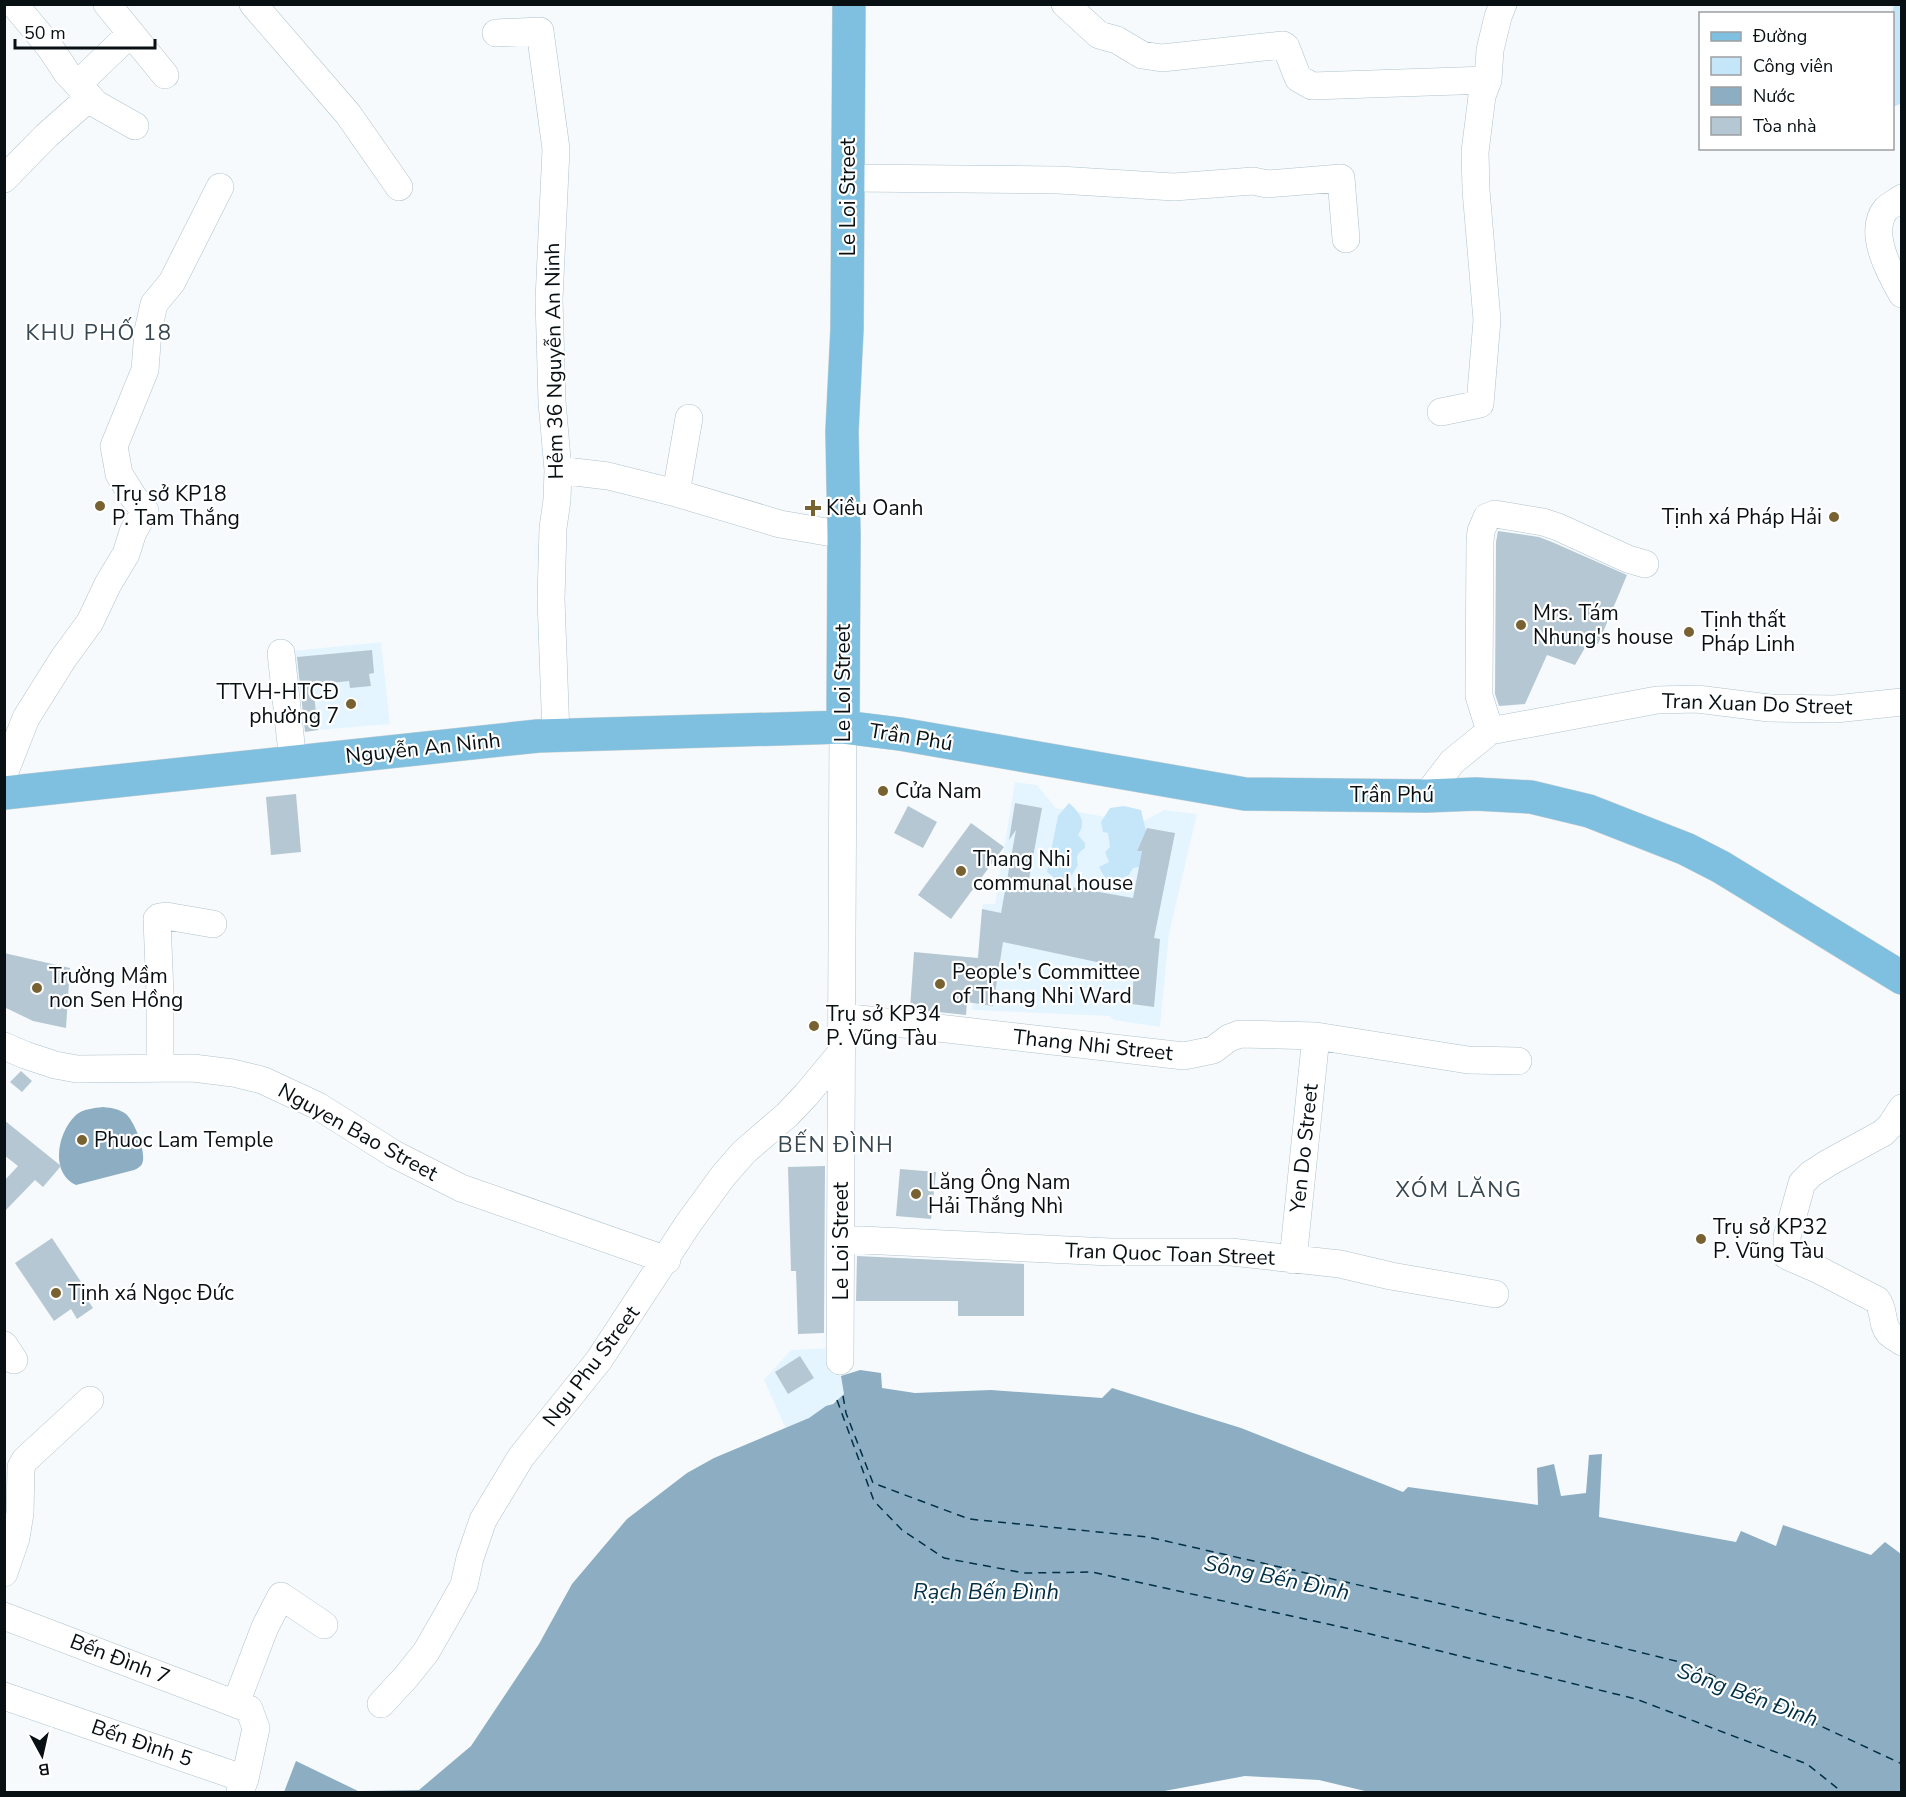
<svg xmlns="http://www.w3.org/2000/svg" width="1906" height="1797" font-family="'Nunito Sans',sans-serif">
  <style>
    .built { fill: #e5f5ff }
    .green { fill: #c5e5f9 }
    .water { fill: #8cadc2 }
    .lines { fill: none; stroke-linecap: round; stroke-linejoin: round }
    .ferry { stroke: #013046; stroke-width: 1.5; stroke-dasharray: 8 6; stroke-linecap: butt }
    .building { fill: #b5c7d3 }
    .minor-casing { stroke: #afc2cd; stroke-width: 28 }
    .major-casing { stroke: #d3d4d5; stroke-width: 34 }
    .minor { stroke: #fff; stroke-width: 27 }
    .major { stroke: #7fc0e0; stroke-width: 33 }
    .poi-dot { fill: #786231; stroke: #fff; stroke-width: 2 }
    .labels { text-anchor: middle; stroke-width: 4.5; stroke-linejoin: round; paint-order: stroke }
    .street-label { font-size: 21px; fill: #091013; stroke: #fff }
    .poi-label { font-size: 21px; fill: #091013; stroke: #fff; text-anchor: start }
    .neighbourhood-label { font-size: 22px; letter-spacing: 1.5px; fill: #384852; stroke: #fff }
    .water-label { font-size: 22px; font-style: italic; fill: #013046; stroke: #fff }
  </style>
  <rect width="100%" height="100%" fill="#f6fafc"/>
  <path class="built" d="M381,642L390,724L318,730L313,682L288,685L284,652Z
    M1015,782L1037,785L1056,808L1140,823L1164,810L1197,814L1169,934L1160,1027L1114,1020L1109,1016L972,1010L983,904H995Z
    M829,1348L832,1368L841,1376L844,1395L809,1418L786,1429L764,1380L791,1350Z"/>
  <path class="green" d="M1894,5H1901L1902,103L1893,107L1892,13Z
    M1069,803C1080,813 1087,822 1078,835L1085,843V848C1077,853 1076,857 1078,865L1065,886L1047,872L1058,816Z
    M1124,806L1141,810L1146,831L1137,850L1142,851L1139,867L1133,868L1129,875L1116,881L1105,878L1099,867L1109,862L1105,852L1110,847L1108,833L1103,832L1101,822L1110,808Z"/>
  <path class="water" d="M103,1107C112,1108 119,1109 126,1114C135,1122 147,1153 142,1164C141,1166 137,1169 134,1170L76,1185C49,1173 58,1131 76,1115C83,1109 94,1108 103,1107Z
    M860,1370L881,1373L882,1388L915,1393L991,1390L1102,1398L1112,1388L1241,1428L1403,1492L1408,1487L1538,1505L1537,1468L1554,1464L1561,1496L1586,1493L1589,1455L1602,1454L1599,1517L1736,1542L1741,1531L1776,1546L1783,1525L1871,1555L1885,1542L1901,1554V1792H1369L1319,1780L1245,1776L1159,1792H284L296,1761L358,1791L419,1790L471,1746L539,1644L572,1584L627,1519L687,1473L714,1458L809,1418L826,1406L833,1404L844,1394L841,1376Z"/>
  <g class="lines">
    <path class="ferry" d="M843,1396L846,1413L873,1483L969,1519L1148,1537L1451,1606L1688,1664L1902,1764
      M837,1400L874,1501L902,1530L944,1558L1024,1573L1092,1572L1350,1629L1636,1699L1807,1764L1842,1792"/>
  </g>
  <path class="building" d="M1498,531L1539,537L1552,542L1627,575L1598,644L1590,639L1575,665L1547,655L1525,704L1499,706L1495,694L1496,542Z
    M372,650L374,673L369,674L371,686L350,688L349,681L313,685L318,730L305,732L297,657Z
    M296,794L301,852L271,855L266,797Z
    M1015,803L1042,808L1029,879L1065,886L1133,898L1142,851H1137L1147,828L1175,833L1154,938L1160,939L1154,1007L1132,1004L1134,970L1003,942L993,1006L967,1002L966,1015L910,1009L914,952L978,958L982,909L1001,913L1016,830L1009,840Z
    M908,806L937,822L923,848L894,833Z
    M971,823L1004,847L951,919L918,895Z
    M4,953L70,968L66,1028L33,1021L4,1007Z
    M21,1071L32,1081L22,1092L10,1082Z
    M4,1120L61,1166L43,1187L35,1180L4,1212V1181L18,1166L4,1155Z
    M825,1166L824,1333L798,1334L796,1271H791L788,1167Z
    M900,1169L936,1172L931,1219L896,1216Z
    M52,1238L91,1297L87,1299L93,1308L77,1319L71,1309L54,1321L15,1263Z
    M857,1256L1024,1264V1316H958V1301H856Z
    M800,1356L814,1378L788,1394L775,1372Z"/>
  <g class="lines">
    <defs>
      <path id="minor" d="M14,4L49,46L67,73L96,104L135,126
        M107,4L165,75
        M253,4L348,114L399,187
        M1065,4L1099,35L1117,40L1142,55L1162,58L1283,45L1286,47L1298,78L1312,86L1488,80
        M496,33L540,31L556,149L549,300L552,402L558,470L557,500L553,528L551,599L556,735
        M78,84L131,33
        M848,178L1059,180L1174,187L1253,181L1267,184L1341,178L1346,239
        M4,179L46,136L90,97
        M1902,198C1897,202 1890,205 1886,209C1867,232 1890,273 1902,294
        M1441,412L1480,404L1487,320L1476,190L1475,152L1482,96L1488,80L1490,50L1498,17L1503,4
        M558,470L608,476L676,493L689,418
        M676,493L780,524L844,535
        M281,653L293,762
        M1490,731L1479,696V686L1480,541L1481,531L1487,517L1495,514L1543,522L1558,527L1628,559L1645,564
        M4,774L26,718L63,659L90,622L108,584L126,554L133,532L145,511L134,498L119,474L114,446L145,370L148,331L154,304L172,282L220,187
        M1426,796L1452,762L1490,731L1657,700L1697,699L1769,708L1835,709L1902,702
        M842,1017L1184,1056L1213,1050L1229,1038L1240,1034L1316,1036L1468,1060L1518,1061
        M4,1046L25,1055L55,1065L77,1069L193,1068L233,1073L262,1080L318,1106L394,1154L461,1188L667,1260
        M160,1068V994L157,919L159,917L166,916L213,924
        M1902,1108L1891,1125L1883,1133L1828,1163L1811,1174L1802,1183L1787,1237V1256L1819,1270L1877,1300C1885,1310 1881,1324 1889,1333C1892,1336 1898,1339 1902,1342
        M841,1239L1110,1252H1231L1340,1264L1391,1276L1495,1294
        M1293,1260L1316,1036
        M4,1345L14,1360
        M840,1361L843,727
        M4,1573L16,1538L20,1513L21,1467L25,1460L90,1400
        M4,1616L249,1709L256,1728L245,1779L240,1792
        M4,1696L245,1779
        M236,1703L265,1627L281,1596L324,1625
        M381,1704L406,1677L426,1652L449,1612L464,1585L470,1558L483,1520L521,1457L599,1360L688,1224L723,1176L744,1152L787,1115L806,1095L841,1053"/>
      <path id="major" d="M843,727L844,535L842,431L847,329L849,4
        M4,793L538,736L843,727L900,734L1245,794L1426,796L1476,794L1531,797L1589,811L1686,849L1721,867L1902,978"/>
    </defs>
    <use href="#minor" class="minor-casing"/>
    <use href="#major" class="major-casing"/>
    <use href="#minor" class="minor"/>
    <use href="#major" class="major"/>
  </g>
  <g class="poi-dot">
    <circle cx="100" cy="506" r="6"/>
    <path d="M810 499h6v6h6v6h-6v6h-6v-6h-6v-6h6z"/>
    <circle cx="1834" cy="517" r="6"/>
    <circle cx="1521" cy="625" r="6"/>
    <circle cx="1689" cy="632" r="6"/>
    <circle cx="351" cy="704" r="6"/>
    <circle cx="883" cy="791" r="6"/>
    <circle cx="961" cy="871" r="6"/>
    <circle cx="940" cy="984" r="6"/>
    <circle cx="37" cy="988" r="6"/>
    <circle cx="814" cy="1026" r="6"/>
    <circle cx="82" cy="1140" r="6"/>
    <circle cx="916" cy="1194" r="6"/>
    <circle cx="1701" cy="1239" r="6"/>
    <circle cx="56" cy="1293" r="6"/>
  </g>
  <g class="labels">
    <g class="street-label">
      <text transform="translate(848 197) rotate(-90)" y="7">Le Loi Street</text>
      <text transform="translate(554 361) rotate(-91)" y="7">Hẻm 36 Nguyễn An Ninh</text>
      <text transform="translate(843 683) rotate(-90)" y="7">Le Loi Street</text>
      <text transform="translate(1757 704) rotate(2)" y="7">Tran Xuan Do Street</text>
      <text transform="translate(911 737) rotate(9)" y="7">Trần Phú</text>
      <text transform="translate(423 748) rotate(-6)" y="7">Nguyễn An Ninh</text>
      <text x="1392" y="802">Trần Phú</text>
      <text transform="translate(1093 1045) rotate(6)" y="7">Thang Nhi Street</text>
      <text transform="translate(358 1132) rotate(29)" y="7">Nguyen Bao Street</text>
      <text transform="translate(1304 1148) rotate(-84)" y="7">Yen Do Street</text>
      <text transform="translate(841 1241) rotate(-90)" y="7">Le Loi Street</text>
      <text transform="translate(1170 1254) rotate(2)" y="7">Tran Quoc Toan Street</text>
      <text transform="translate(591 1366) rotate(-53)" y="7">Ngu Phu Street</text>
      <text transform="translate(120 1659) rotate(21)" y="7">Bến Đình 7</text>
      <text transform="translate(142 1743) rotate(19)" y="7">Bến Đình 5</text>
    </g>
    <g class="poi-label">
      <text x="112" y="501">Trụ sở KP18<tspan x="112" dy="24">P. Tam Thắng</tspan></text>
      <text x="826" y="515">Kiều Oanh</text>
      <text x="1822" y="524" text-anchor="end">Tịnh xá Pháp Hải</text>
      <text x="1533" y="620">Mrs. Tám<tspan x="1533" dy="24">Nhung's house</tspan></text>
      <text x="1701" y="627">Tịnh thất<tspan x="1701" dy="24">Pháp Linh</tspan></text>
      <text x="339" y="699" text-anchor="end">TTVH-HTCĐ<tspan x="339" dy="24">phường 7</tspan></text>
      <text x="895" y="798">Cửa Nam</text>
      <text x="973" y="866">Thang Nhi<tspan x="973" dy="24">communal house</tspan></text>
      <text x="952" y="979">People's Committee<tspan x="952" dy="24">of Thang Nhi Ward</tspan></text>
      <text x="49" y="983">Trường Mầm<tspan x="49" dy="24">non Sen Hồng</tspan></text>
      <text x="826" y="1021">Trụ sở KP34<tspan x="826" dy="24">P. Vũng Tàu</tspan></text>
      <text x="94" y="1147">Phuoc Lam Temple</text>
      <text x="928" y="1189">Lăng Ông Nam<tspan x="928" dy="24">Hải Thắng Nhì</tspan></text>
      <text x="1713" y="1234">Trụ sở KP32<tspan x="1713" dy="24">P. Vũng Tàu</tspan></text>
      <text x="68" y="1300">Tịnh xá Ngọc Đức</text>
    </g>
    <g class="neighbourhood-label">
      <text x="99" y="340">KHU PHỐ 18</text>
      <text x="836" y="1152">BẾN ĐÌNH</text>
      <text x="1459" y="1197">XÓM LĂNG</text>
    </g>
    <g class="water-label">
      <text transform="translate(1277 1577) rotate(12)" y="8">Sông Bến Đình</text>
      <text x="986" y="1599">Rạch Bến Đình</text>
      <text transform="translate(1748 1694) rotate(20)" y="8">Sông Bến Đình</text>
    </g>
  </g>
  <rect width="1906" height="1797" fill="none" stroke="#091013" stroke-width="12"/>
  <rect x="1699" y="12" width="195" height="138" fill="#ffffff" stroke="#9d9fa1" stroke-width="1.5"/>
  <rect x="1711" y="32" width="30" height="9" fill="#7fc0e0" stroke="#9d9fa1" stroke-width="1.5"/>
  <text x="1753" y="42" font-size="18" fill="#091013">Đường</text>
  <rect x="1711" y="57" width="30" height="18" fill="#c5e5f9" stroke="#9d9fa1" stroke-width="1.5"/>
  <text x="1753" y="72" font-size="18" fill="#091013">Công viên</text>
  <rect x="1711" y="87" width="30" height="18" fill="#8cadc2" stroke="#9d9fa1" stroke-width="1.5"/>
  <text x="1753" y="102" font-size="18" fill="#091013">Nước</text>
  <rect x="1711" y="117" width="30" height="18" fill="#b5c7d3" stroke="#9d9fa1" stroke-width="1.5"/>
  <text x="1753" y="132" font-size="18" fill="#091013">Tòa nhà</text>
  <g transform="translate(42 1755) rotate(172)" stroke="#ffffff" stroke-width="4.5" paint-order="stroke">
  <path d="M0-4.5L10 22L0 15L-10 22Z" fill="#091013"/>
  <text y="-9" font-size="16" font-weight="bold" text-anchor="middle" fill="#091013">B</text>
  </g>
  <path d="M15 39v9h140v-9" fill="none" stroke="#091013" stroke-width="3"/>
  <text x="24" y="39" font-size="18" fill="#091013" stroke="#ffffff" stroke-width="4.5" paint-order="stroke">50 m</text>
</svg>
